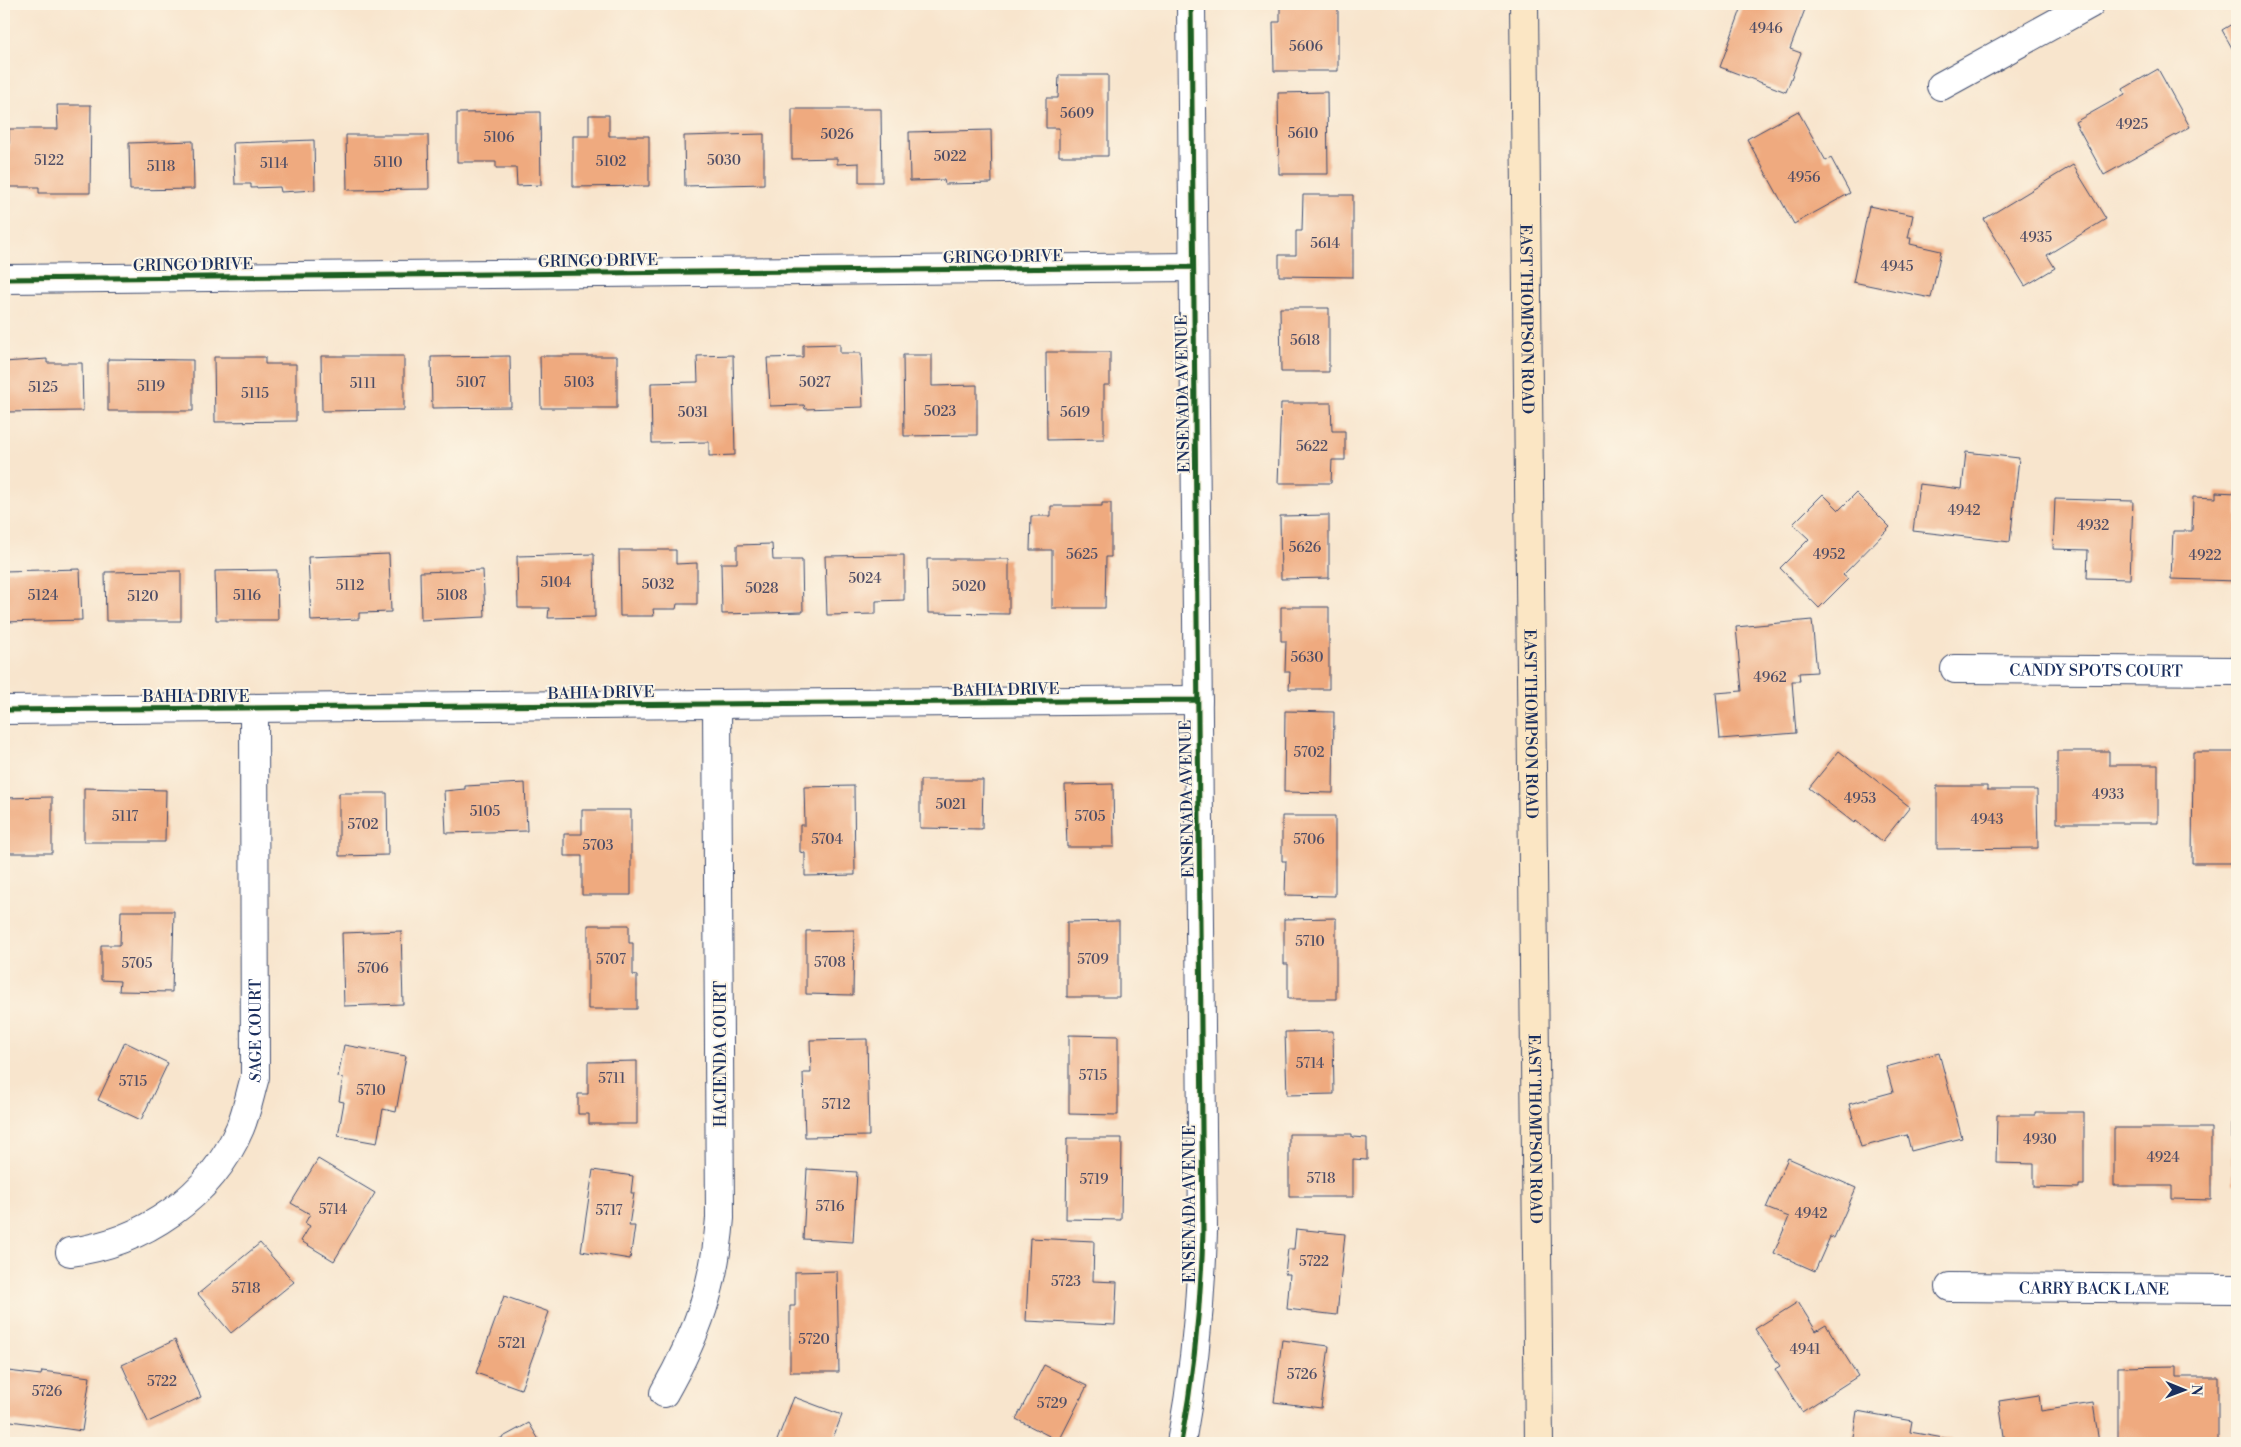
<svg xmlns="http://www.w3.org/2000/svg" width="2241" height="1447" font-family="'Libre Bodoni',serif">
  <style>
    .building { fill: #efaa7f }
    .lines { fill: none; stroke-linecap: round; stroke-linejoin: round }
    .street-casing { stroke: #3c4a6f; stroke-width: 30 }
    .secondary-casing { stroke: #3c4a6f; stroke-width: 30 }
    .street { stroke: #fff; stroke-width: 28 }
    .secondary { stroke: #fbe6c4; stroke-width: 28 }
    .cycleway-casing { stroke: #fcf5e5; stroke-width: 8 }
    .cycleway { stroke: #1b5e20; stroke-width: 5 }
    .labels { text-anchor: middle; stroke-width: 4; stroke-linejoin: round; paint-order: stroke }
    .number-label { font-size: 14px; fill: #504e66 }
    .street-label { font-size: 16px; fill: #1b2f5e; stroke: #fcf5e5 }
  </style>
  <rect width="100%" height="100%" fill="#fcf5e5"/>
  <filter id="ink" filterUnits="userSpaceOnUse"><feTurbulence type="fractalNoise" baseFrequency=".02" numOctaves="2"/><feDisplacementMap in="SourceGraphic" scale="10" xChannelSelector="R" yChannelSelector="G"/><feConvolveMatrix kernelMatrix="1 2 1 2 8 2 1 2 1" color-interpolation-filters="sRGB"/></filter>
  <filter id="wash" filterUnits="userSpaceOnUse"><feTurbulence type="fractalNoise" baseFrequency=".0096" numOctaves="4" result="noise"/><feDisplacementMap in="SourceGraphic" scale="20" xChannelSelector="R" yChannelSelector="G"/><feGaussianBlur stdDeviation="1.12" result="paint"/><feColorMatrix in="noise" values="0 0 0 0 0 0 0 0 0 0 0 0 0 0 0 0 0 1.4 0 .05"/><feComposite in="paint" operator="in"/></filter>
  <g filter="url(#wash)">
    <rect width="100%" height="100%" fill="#f8e5cd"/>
    <g id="blocks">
      <path class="building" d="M1280,4H1338V71H1274L1273,22H1280Z
        M1743,4L1750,7L1751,4H1807L1790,49L1801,53L1786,92L1720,67Z
        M2237,21V57L2222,30Z
        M2158,69L2190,127L2104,175L2075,122L2125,94L2123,89Z
        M1059,75H1108V156H1059V128H1046V98H1058Z
        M1327,92L1328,174H1279L1278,93Z
        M57,105H91L90,193H39V187H9V129H58Z
        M792,109H881L882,182H859V163L837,164V158L792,159Z
        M1798,111L1826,161L1831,158L1850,193L1794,224L1747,139Z
        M540,112L541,185L517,186L516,168H496V162H457V113Z
        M589,115H609V136H649V186L573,187V136H589Z
        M991,130L992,183L945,184L944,180L910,181L909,132Z
        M764,134V184L685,186L684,136Z
        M346,135H428L429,189L347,190Z
        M314,140L315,190L281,192L280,187L251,188V184H235L233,143Z
        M193,141L194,189L130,190L129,143Z
        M2073,165L2106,219L2047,255L2055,268L2025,286L1984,219Z
        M1303,195H1353V277L1279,276V255H1296V231H1302Z
        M1869,206L1913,215L1908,238H1911L1910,244L1941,251L1931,298L1853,282Z
        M1280,308H1329V372H1281Z
        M840,344V353H861L863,407L805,409L804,405L770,406L767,358L803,357V345Z
        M1046,352H1110V385H1104V439L1047,440Z
        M733,355L735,455L709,456V442L652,443L651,383L698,382L697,356Z
        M903,355H932V386L977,385V435L904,436Z
        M321,356H404V410L322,411Z
        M510,356L511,407L432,408L431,357Z
        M540,356H617V408H541Z
        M214,357H265V364H296V421L215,422Z
        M47,359V363H82L83,411L4,412V362Z
        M108,359L193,360V411H108Z
        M1281,403H1331L1332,431H1345V460H1332L1331,483H1278Z
        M1966,452L2019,458L2010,542L1913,531L1919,484L1962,489Z
        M2216,492L2237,493V581L2171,579L2173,531H2192L2193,497L2216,498Z
        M1856,493L1890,527L1843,575L1848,579L1819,608L1780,568L1809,539L1793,524L1823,494L1839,510Z
        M2055,499L2133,501L2130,579L2087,578L2088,550L2053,549Z
        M1102,503H1111V557H1106L1105,608H1052V550H1030L1031,516H1051V506H1102Z
        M1329,515V578L1281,579L1280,516Z
        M772,544L773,560H802L803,612L722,614L721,563H737V545Z
        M619,550H676V564L697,563V604H677L676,609H653L654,616H620Z
        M389,554L391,612L359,613V619L311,621L308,557Z
        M594,554L595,617L548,618L549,608H518L517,556Z
        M904,555V600L876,601V614L827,615L825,556Z
        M927,559H1009V614L928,613Z
        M80,569L82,620L4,622V571Z
        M277,570L278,620H216L215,571Z
        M483,570L485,617L421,620L420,572Z
        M181,571V621H106L105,572Z
        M1281,607H1329V689H1289L1290,672H1285L1286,641H1281Z
        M1812,620L1817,672L1799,673L1800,681H1792L1796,733L1720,739L1716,693L1742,691L1736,627Z
        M1285,711L1334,712L1333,793L1284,792Z
        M1839,751L1910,807L1882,842L1856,821L1854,823L1809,788Z
        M2057,751H2109V765H2158V823H2057Z
        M2193,752H2237V863H2192Z
        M920,780H983L982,829L920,828Z
        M525,783L527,831L446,833L444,791L465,789V786Z
        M1113,784L1114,847H1067L1065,785Z
        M854,786L855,875L805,876V853L800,852V825H805L804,787Z
        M1937,786H1987V790H2037L2038,848L1937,849Z
        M84,788L166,790L165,842H84Z
        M339,793H387L388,855L339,856Z
        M52,797V853H4V798Z
        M582,810H631V895H582V856H564V834H582Z
        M1282,816H1335V896L1285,895L1286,861H1282Z
        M121,911H174L172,992L119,991L120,981L101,980V945H120Z
        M1336,918V999H1288V964H1284V919Z
        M1119,921V997H1067V922Z
        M588,925H629V943H633V975L637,976V1009H588Z
        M854,930L853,995L806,994V931Z
        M401,931L403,1004L344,1006L342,933Z
        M1333,1031L1334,1094L1287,1095L1285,1032Z
        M1069,1035L1118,1036V1115L1069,1114Z
        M867,1039L869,1136L805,1137L803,1073H811L810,1040Z
        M125,1042L168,1063L141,1120L98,1100Z
        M344,1045L406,1056L396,1112L383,1109L377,1143L338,1136L344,1102L339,1101L343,1078L338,1077Z
        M1939,1053L1962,1138L1911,1151L1907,1135L1861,1147L1849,1104L1893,1092L1886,1067Z
        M637,1061V1124H589V1114H578V1094H588V1062Z
        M2232,1109H2237V1184H2232Z
        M2035,1112H2084V1185H2079V1188L2034,1187V1164L1996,1163L1997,1115H2035Z
        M2114,1128H2211V1200L2172,1199V1186H2114Z
        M1289,1134H1352V1137L1367,1138V1160L1353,1159V1197H1289Z
        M1067,1138H1122L1121,1220L1066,1219Z
        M1788,1158L1856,1188L1834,1238L1830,1237L1815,1271L1774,1253L1789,1217L1766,1208Z
        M318,1159L375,1193L334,1261L301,1241L310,1226L305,1223L310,1214L291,1203Z
        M807,1169L857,1172L853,1242L803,1239Z
        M593,1170L633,1176L631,1193H634L629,1226H635L630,1259L581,1251Z
        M1296,1229L1345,1234L1337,1315L1287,1309L1290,1274H1285L1288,1249H1294Z
        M1030,1238L1094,1241L1093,1281L1117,1282L1115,1325L1026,1321Z
        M260,1243L294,1282L231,1333L198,1294Z
        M837,1271L839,1372H790V1306H795V1272Z
        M504,1296L549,1312L521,1389L476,1373Z
        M1798,1302L1816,1331L1826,1325L1858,1376L1802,1412L1775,1369L1780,1366L1755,1329Z
        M175,1340L201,1397L148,1422L122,1365Z
        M1282,1340L1329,1346L1321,1408L1274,1402Z
        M1044,1365L1087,1386L1059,1441L1016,1419Z
        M2177,1366V1377H2218V1441L2118,1443V1367Z
        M8,1371L41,1375L42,1371L90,1377L82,1431L4,1420Z
        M2039,1395L2041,1411L2093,1403L2099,1443H2005L1999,1401Z
        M794,1397L842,1415L831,1443H776Z
        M1857,1411L1912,1421L1910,1432L1971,1443H1852Z
        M529,1423L541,1443H492Z"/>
    </g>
  </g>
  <g filter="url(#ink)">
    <use href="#blocks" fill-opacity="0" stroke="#3c4a6f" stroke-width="1"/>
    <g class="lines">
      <defs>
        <g id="street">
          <path d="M1941,86L2090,4"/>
          <path d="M4,279L1193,267"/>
          <path id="s1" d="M1955,669L2237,671"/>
          <path d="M4,710L1198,700"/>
          <path id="s2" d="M70,1252C142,1243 211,1197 240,1128C247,1111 250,1094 255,1077L254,708"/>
          <path id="s3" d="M1950,1287L2237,1289"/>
          <path d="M664,1393C697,1335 715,1285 720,1218L717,704"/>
          <path d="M1181,1443C1194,1373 1201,1303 1203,1231L1191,4"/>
        </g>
        <g id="secondary">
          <path id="s4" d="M1524,4L1539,1443"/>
        </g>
      </defs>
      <use href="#street" class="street-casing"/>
      <use href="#secondary" class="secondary-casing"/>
      <use href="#street" class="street"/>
      <use href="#secondary" class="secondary"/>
      <defs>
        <path id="cycleway" d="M4,279L1193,267
          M4,710L1198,700
          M1181,1443C1194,1373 1201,1303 1203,1231L1191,4"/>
      </defs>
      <use href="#cycleway" class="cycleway-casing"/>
      <use href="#cycleway" class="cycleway"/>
    </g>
  </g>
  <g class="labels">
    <g class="number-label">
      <text x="1766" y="33">4946</text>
      <text x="1306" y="51">5606</text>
      <text x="1077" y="118">5609</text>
      <text x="2132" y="129">4925</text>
      <text x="1303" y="138">5610</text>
      <text x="837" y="139">5026</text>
      <text x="499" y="142">5106</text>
      <text x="950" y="161">5022</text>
      <text x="49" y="165">5122</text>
      <text x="724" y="165">5030</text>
      <text x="611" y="166">5102</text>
      <text x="388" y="167">5110</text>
      <text x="274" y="168">5114</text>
      <text x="161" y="171">5118</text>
      <text x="1804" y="182">4956</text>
      <text x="2036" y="242">4935</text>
      <text x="1325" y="248">5614</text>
      <text x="1897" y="271">4945</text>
      <text x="1305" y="345">5618</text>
      <text x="471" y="387">5107</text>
      <text x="579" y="387">5103</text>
      <text x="815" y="387">5027</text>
      <text x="363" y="388">5111</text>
      <text x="151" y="391">5119</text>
      <text x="43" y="392">5125</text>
      <text x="255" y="398">5115</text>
      <text x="940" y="416">5023</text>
      <text x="693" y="417">5031</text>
      <text x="1075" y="417">5619</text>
      <text x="1312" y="451">5622</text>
      <text x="1964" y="515">4942</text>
      <text x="2093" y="530">4932</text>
      <text x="1305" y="552">5626</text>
      <text x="1082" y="559">5625</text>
      <text x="1829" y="559">4952</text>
      <text x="2205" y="560">4922</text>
      <text x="865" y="583">5024</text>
      <text x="556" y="587">5104</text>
      <text x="658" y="589">5032</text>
      <text x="350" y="590">5112</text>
      <text x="969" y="591">5020</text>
      <text x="762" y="593">5028</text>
      <text x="43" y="600">5124</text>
      <text x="247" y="600">5116</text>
      <text x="452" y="600">5108</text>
      <text x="143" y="601">5120</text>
      <text x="1307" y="662">5630</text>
      <text x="1770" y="682">4962</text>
      <text x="1309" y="757">5702</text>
      <text x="2108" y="799">4933</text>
      <text x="1860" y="803">4953</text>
      <text x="951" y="809">5021</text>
      <text x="485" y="816">5105</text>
      <text x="125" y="821">5117</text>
      <text x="1090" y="821">5705</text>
      <text x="1987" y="824">4943</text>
      <text x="363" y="829">5702</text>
      <text x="827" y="844">5704</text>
      <text x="1309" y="844">5706</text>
      <text x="598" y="850">5703</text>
      <text x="1310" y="946">5710</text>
      <text x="611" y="964">5707</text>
      <text x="1093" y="964">5709</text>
      <text x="830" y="967">5708</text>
      <text x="137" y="968">5705</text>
      <text x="373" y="973">5706</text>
      <text x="1310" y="1068">5714</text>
      <text x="1093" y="1080">5715</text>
      <text x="612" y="1083">5711</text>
      <text x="133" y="1086">5715</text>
      <text x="371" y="1095">5710</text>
      <text x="836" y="1109">5712</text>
      <text x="2040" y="1144">4930</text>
      <text x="2163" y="1162">4924</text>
      <text x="1321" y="1183">5718</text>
      <text x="1094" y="1184">5719</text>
      <text x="830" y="1211">5716</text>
      <text x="333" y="1214">5714</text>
      <text x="609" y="1215">5717</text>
      <text x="1811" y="1218">4942</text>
      <text x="1314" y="1266">5722</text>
      <text x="1066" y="1286">5723</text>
      <text x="246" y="1293">5718</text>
      <text x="814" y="1344">5720</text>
      <text x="512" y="1348">5721</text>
      <text x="1805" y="1354">4941</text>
      <text x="1302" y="1379">5726</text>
      <text x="162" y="1386">5722</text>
      <text x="47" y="1396">5726</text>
      <text x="1052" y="1408">5729</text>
    </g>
    <g class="street-label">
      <text transform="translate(1003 256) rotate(-1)" y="6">GRINGO DRIVE</text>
      <text transform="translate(598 260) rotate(-1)" y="6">GRINGO DRIVE</text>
      <text transform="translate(193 264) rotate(-1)" y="6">GRINGO DRIVE</text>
      <text dy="6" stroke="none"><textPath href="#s4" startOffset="315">EAST THOMPSON ROAD</textPath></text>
      <text transform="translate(1182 394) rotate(-91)" y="6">ENSENADA AVENUE</text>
      <text dy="6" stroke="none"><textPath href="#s1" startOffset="141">CANDY SPOTS COURT</textPath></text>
      <text transform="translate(1006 689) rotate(-1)" y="6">BAHIA DRIVE</text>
      <text transform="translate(601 692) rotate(-1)" y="6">BAHIA DRIVE</text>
      <text x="196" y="702">BAHIA DRIVE</text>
      <text dy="6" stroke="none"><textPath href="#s4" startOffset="720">EAST THOMPSON ROAD</textPath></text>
      <text transform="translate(1186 799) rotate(-91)" y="6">ENSENADA AVENUE</text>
      <text dy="6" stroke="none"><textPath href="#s2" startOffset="320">SAGE COURT</textPath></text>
      <text transform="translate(720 1054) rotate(-90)" y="6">HACIENDA COURT</text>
      <text dy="6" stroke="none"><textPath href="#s4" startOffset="1125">EAST THOMPSON ROAD</textPath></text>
      <text transform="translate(1189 1204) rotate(-90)" y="6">ENSENADA AVENUE</text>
      <text dy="6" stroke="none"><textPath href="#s3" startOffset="144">CARRY BACK LANE</textPath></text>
    </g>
  </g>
  <rect width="2241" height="1447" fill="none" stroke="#fcf5e5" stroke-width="20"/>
  <g transform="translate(2184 1390) rotate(91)" stroke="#fcf5e5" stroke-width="4" paint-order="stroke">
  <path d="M0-4L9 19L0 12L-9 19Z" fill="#1b2f5e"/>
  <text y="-8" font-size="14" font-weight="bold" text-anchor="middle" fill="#1b2f5e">N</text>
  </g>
</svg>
